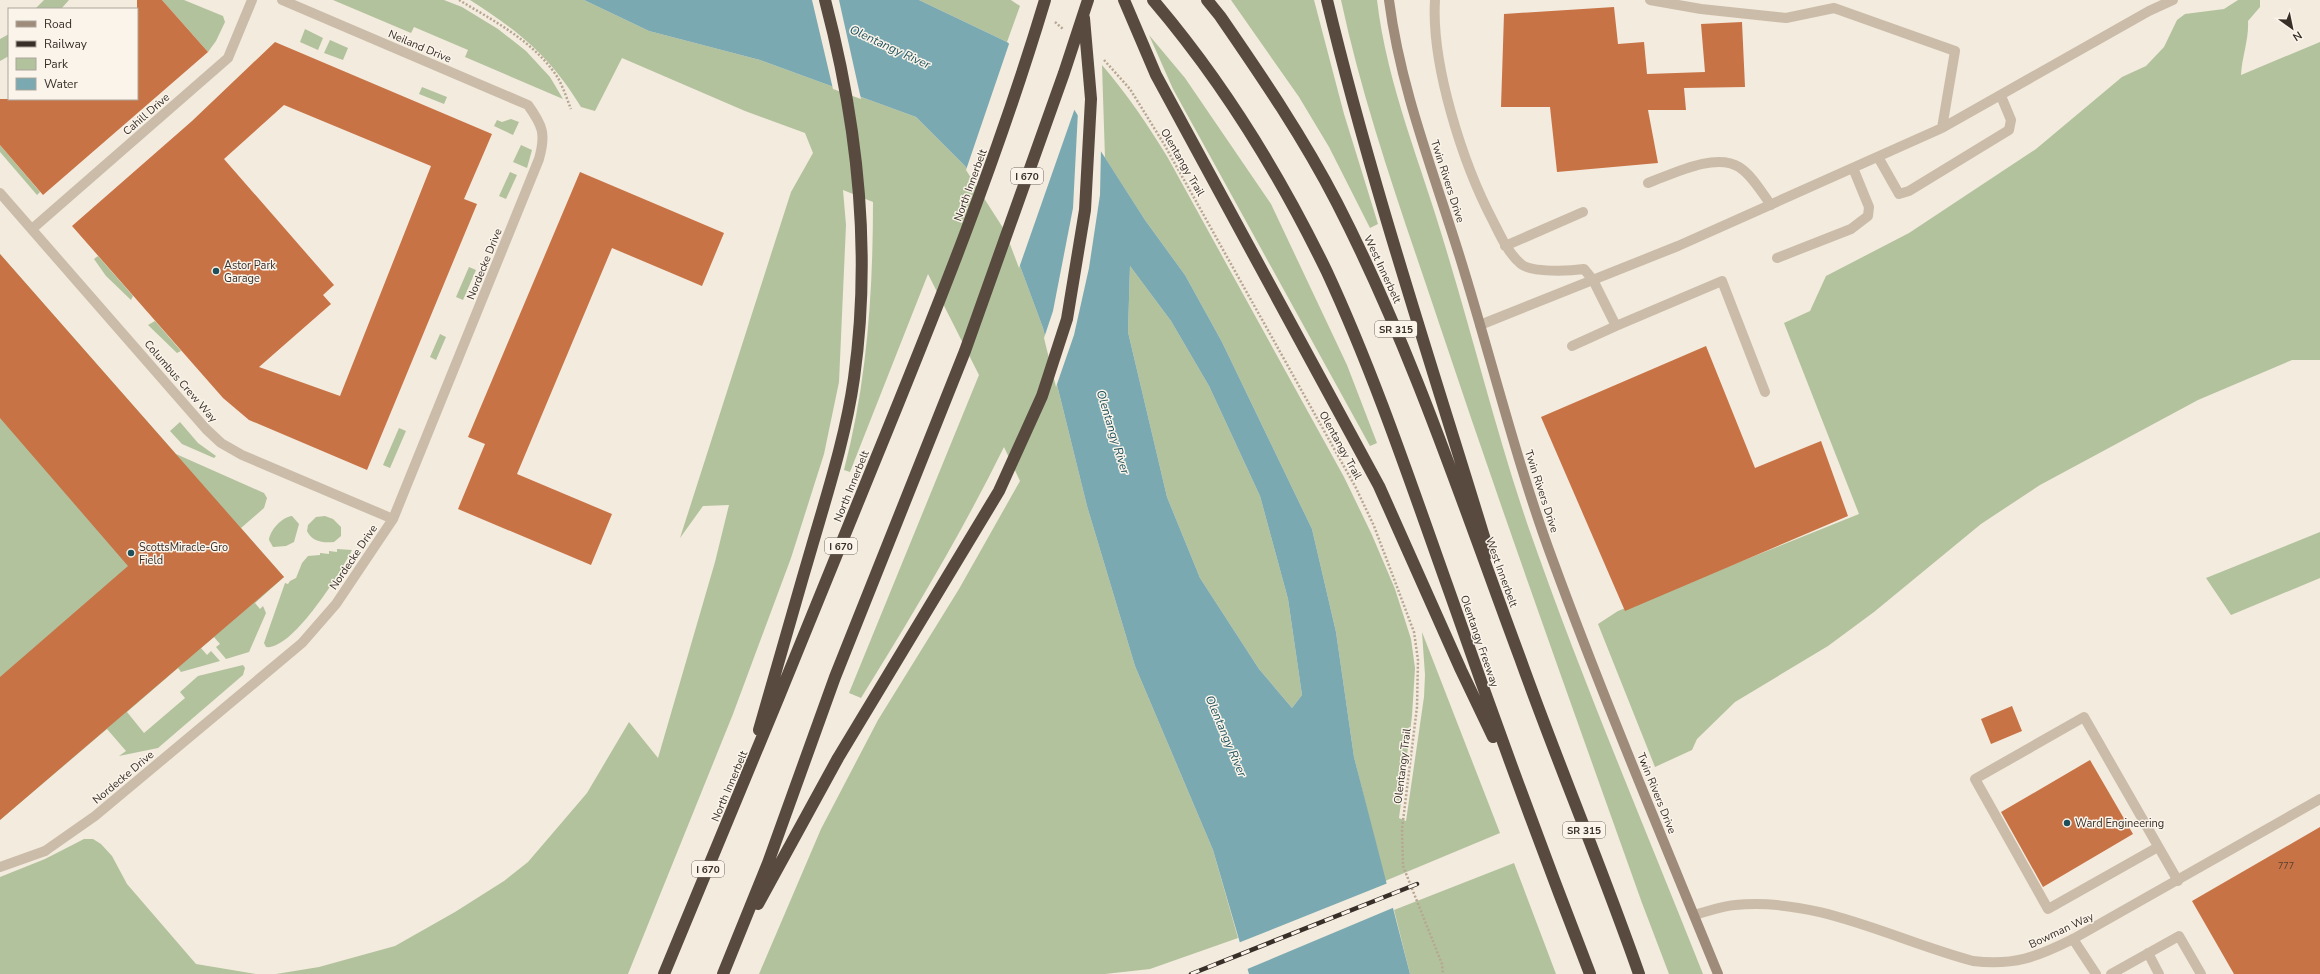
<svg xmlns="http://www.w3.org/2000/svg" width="2320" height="974" font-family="'Nunito Sans',sans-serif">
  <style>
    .green { fill: #b2c29d }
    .water { fill: #7ba9b1; fill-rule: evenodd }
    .pier { fill: #f3ebdd }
    .building { fill: #c87346; fill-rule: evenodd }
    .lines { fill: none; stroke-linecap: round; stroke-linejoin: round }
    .path { stroke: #b7a693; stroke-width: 2.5; stroke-dasharray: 2 2; stroke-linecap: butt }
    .lane { stroke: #cbbca9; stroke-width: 10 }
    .street { stroke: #cbbca9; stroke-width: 10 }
    .secondary { stroke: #9f8b7a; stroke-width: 10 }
    .highway { stroke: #594a40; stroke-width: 12 }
    .rail-casing { stroke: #382f29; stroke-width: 4.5 }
    .rail { stroke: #faf4ea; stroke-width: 3; stroke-dasharray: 9; stroke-linecap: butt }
    .poi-dot { fill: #1d505b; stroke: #faf4ea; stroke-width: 1.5 }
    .labels { text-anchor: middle; stroke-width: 3; stroke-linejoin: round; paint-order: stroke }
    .number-label { font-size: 9px; fill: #5c4030 }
    .shield { fill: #faf4ea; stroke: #726a63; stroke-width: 1 }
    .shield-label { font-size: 10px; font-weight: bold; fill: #382f29 }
    .street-label { font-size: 11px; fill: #382f29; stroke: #faf4ea }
    .poi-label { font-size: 11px; fill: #382f29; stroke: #faf4ea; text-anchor: start }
    .water-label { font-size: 12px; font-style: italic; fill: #1d505b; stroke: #faf4ea }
  </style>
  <rect width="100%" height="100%" fill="#f3ebdd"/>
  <path class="green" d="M44,0H69L61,9H35Z
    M162,0H184L223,16L225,22L216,41L208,52Z
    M333,0H444L462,7L498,29L526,51L550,77L563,99L465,57L468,50L414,27L411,33Z
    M470,0H584L649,31L760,60L916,117L965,166L1007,231L1043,328L1087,506L1135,666L1213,850L1238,938L1150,969L1105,974H759L821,829L878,720L959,589L1020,481L1004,447C961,534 912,616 861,698L849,693L979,375L928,274L850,472L844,470C867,382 873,293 873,202L843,190L846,225L839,382L824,454L791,558L733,714L628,974H276L319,967L395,946L455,912L504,881L528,862L587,793L629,722L658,758L715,562L729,505L703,506L680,538L791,192L813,153L805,133L745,111L622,58L595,111L581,107C550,56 520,32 470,0Z
    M919,0H1011L1020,6L1007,42Z
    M1231,0H1314L1344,114L1378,224L1370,228L1329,147L1299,97Z
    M1341,0H1377C1387,86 1422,166 1446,249C1474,341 1497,435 1528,526C1581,678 1644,825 1703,974H1669L1642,903C1574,712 1505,521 1441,329C1405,221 1365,112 1341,0Z
    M2238,0H2260V7L2248,21C2249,40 2242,56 2241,75L2320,42V360H2292L2198,400L2040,485L1981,524L1874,612L1828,646L1735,702L1697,739L1692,750L1655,767L1598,624L1618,611L1859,514L1784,323L1810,311L1826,276L1909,233L2036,149L2122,77L2146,66L2164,47L2177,20L2185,14L2224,9Z
    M305,29L323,38L318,50L300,42Z
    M9,34V56L0,61V39Z
    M1149,35L1185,78L1271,204L1347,365L1377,443L1370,446L1173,89Z
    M330,40L348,48L343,60L324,53Z
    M1102,65C1127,94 1148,125 1168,158L1344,477L1372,535L1395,589L1411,639L1415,668L1412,716L1399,818L1406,821L1424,697L1425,675L1422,632L1500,833L1385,881L1354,757L1336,632L1312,529L1222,342L1185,275L1145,220L1105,158Z
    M422,87L447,97L444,104L419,94Z
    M511,119L519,122L513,135L494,126L497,120L502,122Z
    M0,145L40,192L37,195L0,152Z
    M521,145L532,150L527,168L513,162Z
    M510,172L517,175L506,199L499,196Z
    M0,254L176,454L264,493L267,498L264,508L241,528L284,577L255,603L260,609L263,606L266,613L249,652L226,659L216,647L220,644L214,637L201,648L207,655L211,651L220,661L181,672L178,668L127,712L144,733L185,698L180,692L198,676L243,665L245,668L243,675L158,748L119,756L126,751L107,729L0,820Z
    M98,256L133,296L131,300L106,276L94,259Z
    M1130,266L1171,321L1209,386L1260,496L1288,599L1302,695L1292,708L1259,669L1200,578L1167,497L1128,332Z
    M469,267L476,270L463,300L456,297Z
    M155,321L181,351L177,353L148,325Z
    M440,334L446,337L436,360L430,357Z
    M180,422L198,443L216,456L214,458L182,444L170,431Z
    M399,428L406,431L390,468L383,465Z
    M292,516L299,524L294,542L286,546L273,547L269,540C270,530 282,517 292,516Z
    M325,516L333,519L341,527V536L334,542C323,543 312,542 307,531L308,525L316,517Z
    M2320,532V578L2231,615L2206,578Z
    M337,549L352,550C341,572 292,651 266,647L264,643L285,583L288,584L290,581L296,578L302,563L308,556L320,555V553L329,554V551L337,552Z
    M84,839H93L101,844L112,856L127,884L196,964L256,974H0V877L45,859Z
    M1514,863L1556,974H1410L1394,910Z"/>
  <path class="water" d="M584,0H919L1007,42L1059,86L1145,220L1185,275L1222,342L1312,529L1336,632L1354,757L1410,974H1249L1213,850L1135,666L1087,506L1043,328L1007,231L965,166L916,117L760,60L649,31ZM1130,266L1171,321L1209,386L1260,496L1288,599L1302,695L1292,708L1259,669L1200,578L1167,497L1128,332Z"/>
  <path class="pier" d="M812,0H839L861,99L833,89Z
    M1010,41L1060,84L1075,108L1019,268L1005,231L966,170Z
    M1078,111L1101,148L1100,195L1089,268L1074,335L1056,387L1044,338L1053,311L1073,208Z
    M1388,883L1395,907L1245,970L1238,943Z"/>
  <path class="building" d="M137,0H162L208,52L43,195L0,145V99H137Z
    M1614,7L1618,44L1644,42L1647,74L1705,72L1701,24L1742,22L1745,87L1684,88L1686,110H1648L1658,163L1557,172L1550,107H1501L1504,14Z
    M275,42L492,134L464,199L477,204L367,470L249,420L223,398L72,226L192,121ZM284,105L431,166L340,396L259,367L331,304L323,295L334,285L224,159Z
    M580,172L724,233L702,286L612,248L517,474L612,514L591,565L458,509L485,444L468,437Z
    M0,254L284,577L0,820V677L128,566L0,418Z
    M1706,346L1755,468L1821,441L1848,516L1625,611L1541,417Z
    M2012,706L2022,731L1991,744L1981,719Z
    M2090,760L2133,834L2043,887L2001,812Z
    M2320,827V974H2234L2192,901Z"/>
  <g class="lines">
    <path class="path" d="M459,0C494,21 535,42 558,78C563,87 567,99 571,109
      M1055,22L1063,29
      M1104,60L1130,89L1164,144L1356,488L1374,526L1414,632L1418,660L1417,707L1402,829L1403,866L1442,964L1443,974"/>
    <path class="lane" d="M1435,0C1431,65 1463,164 1493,221C1501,237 1508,253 1521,264C1532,273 1570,271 1584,269L1593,280L1616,326L1572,346
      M1650,0L1701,9L1786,18L1834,8L1955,51L1942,128
      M1878,157L1899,194L1909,191L2009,130L2011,120L2001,96
      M1648,183C1673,174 1715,152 1739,167C1752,175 1762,193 1771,205
      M1505,246L1583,212
      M1777,258L1851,229L1868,216L1869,207L1853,168
      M1480,325L1678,246L1942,128L2149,11L2173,0
      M1616,326L1722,281L1765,392
      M2158,847L2048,909L1975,779L2084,717L2178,881
      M0,867L45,851
      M2073,939L2096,974
      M2148,953L2159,974
      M2111,974L2179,936L2201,974"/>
    <path class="street" d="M0,193L206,429L221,443L242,455L393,519
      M32,229L228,58L252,0
      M45,851L95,816L302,643L336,604L393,519L539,159C546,134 543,126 528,105L282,0
      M1694,915C1707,912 1721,906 1735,905C1818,897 1894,940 1973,961C2014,966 2037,957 2073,939L2320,799"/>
    <path class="secondary" d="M1389,0C1401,94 1438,183 1465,274C1494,369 1518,467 1553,561C1604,700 1662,837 1718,974"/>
    <path class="highway" d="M1124,0L1156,75L1379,486L1461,670L1493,737
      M1153,0C1223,82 1280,175 1327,272C1376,378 1413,490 1452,599C1496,725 1542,850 1590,974
      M1207,0L1220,16C1262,77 1303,137 1337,203C1412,349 1463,505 1520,658C1558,764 1602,868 1639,974
      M1327,0C1372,187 1433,369 1489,553
      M759,730C777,668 794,607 812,546C828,491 846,435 854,378C872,250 858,125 825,0
      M758,904L838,758L999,491L1042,396L1067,319L1085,210L1091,99L1084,18
      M664,974C734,806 804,637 872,468C935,314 997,160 1045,0
      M723,974L768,863L835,677L965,351L1064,73L1088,0"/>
    <defs>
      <path id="rail" d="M1191,974L1417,884"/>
    </defs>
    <use href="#rail" class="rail-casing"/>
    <use href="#rail" class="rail"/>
  </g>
  <g class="poi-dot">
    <circle cx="216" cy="271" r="4"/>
    <circle cx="131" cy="553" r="4"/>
    <circle cx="2067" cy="823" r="4"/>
  </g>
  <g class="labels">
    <g class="number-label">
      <text x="2286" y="869">777</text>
    </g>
    <g class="shield">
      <rect x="1011" y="168" width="32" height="16" rx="3"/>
      <rect x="1375" y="321" width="42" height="16" rx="3"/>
      <rect x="825" y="538" width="32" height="16" rx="3"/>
      <rect x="1563" y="822" width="42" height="16" rx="3"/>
      <rect x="692" y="861" width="32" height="16" rx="3"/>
    </g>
    <g class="shield-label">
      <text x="1027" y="180">I 670</text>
      <text x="1396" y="333">SR 315</text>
      <text x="841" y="550">I 670</text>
      <text x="1584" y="834">SR 315</text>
      <text x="708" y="873">I 670</text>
    </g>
    <g class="street-label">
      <text transform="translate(420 46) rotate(23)" y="4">Neiland Drive</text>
      <text transform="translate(146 114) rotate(-41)" y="4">Cahill Drive</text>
      <text transform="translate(1183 162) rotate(60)" y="4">Olentangy Trail</text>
      <text transform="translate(1448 181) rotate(72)" y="4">Twin Rivers Drive</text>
      <text transform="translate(970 185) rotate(-70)" y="4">North Innerbelt</text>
      <text transform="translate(484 264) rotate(-68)" y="4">Nordecke Drive</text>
      <text transform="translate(1383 269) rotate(65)" y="4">West Innerbelt</text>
      <text transform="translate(181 381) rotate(49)" y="4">Columbus Crew Way</text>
      <text transform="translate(1341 445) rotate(61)" y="4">Olentangy Trail</text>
      <text transform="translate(851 486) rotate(-68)" y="4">North Innerbelt</text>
      <text transform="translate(1542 491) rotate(72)" y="4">Twin Rivers Drive</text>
      <text transform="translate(353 557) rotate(-56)" y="4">Nordecke Drive</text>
      <text transform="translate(1502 572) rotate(70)" y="4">West Innerbelt</text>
      <text transform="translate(1480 641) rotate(71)" y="4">Olentangy Freeway</text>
      <text transform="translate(1402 766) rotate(-83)" y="4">Olentangy Trail</text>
      <text transform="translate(123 777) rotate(-40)" y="4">Nordecke Drive</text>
      <text transform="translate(729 786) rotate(-67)" y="4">North Innerbelt</text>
      <text transform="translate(1657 793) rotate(68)" y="4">Twin Rivers Drive</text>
      <text transform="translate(2061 930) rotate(-25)" y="4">Bowman Way</text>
    </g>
    <g class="poi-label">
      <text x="224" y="269">Astor Park<tspan x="224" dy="13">Garage</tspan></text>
      <text x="139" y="551">ScottsMiracle-Gro<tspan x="139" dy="13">Field</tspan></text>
      <text x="2075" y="827">Ward Engineering</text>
    </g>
    <g class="water-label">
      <text transform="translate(890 47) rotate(25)" y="4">Olentangy River</text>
      <text transform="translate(1113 432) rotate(73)" y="4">Olentangy River</text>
      <text transform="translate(1226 736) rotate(67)" y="4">Olentangy River</text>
    </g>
  </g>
  <rect x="8" y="8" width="130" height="92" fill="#faf4ea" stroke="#aca59d"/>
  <rect x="16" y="21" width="20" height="6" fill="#9f8b7a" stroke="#aca59d"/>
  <text x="44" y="28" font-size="12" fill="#382f29">Road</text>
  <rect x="16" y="41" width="20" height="6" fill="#382f29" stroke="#aca59d"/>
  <text x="44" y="48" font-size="12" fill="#382f29">Railway</text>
  <rect x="16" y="58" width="20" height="12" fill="#b2c29d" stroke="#aca59d"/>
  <text x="44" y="68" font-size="12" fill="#382f29">Park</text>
  <rect x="16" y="78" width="20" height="12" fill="#7ba9b1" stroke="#aca59d"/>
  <text x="44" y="88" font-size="12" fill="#382f29">Water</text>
  <g transform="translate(2292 28) rotate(147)" stroke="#faf4ea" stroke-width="3" paint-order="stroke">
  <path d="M0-3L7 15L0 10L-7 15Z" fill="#382f29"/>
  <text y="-6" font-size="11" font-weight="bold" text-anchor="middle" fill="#382f29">N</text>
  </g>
</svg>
